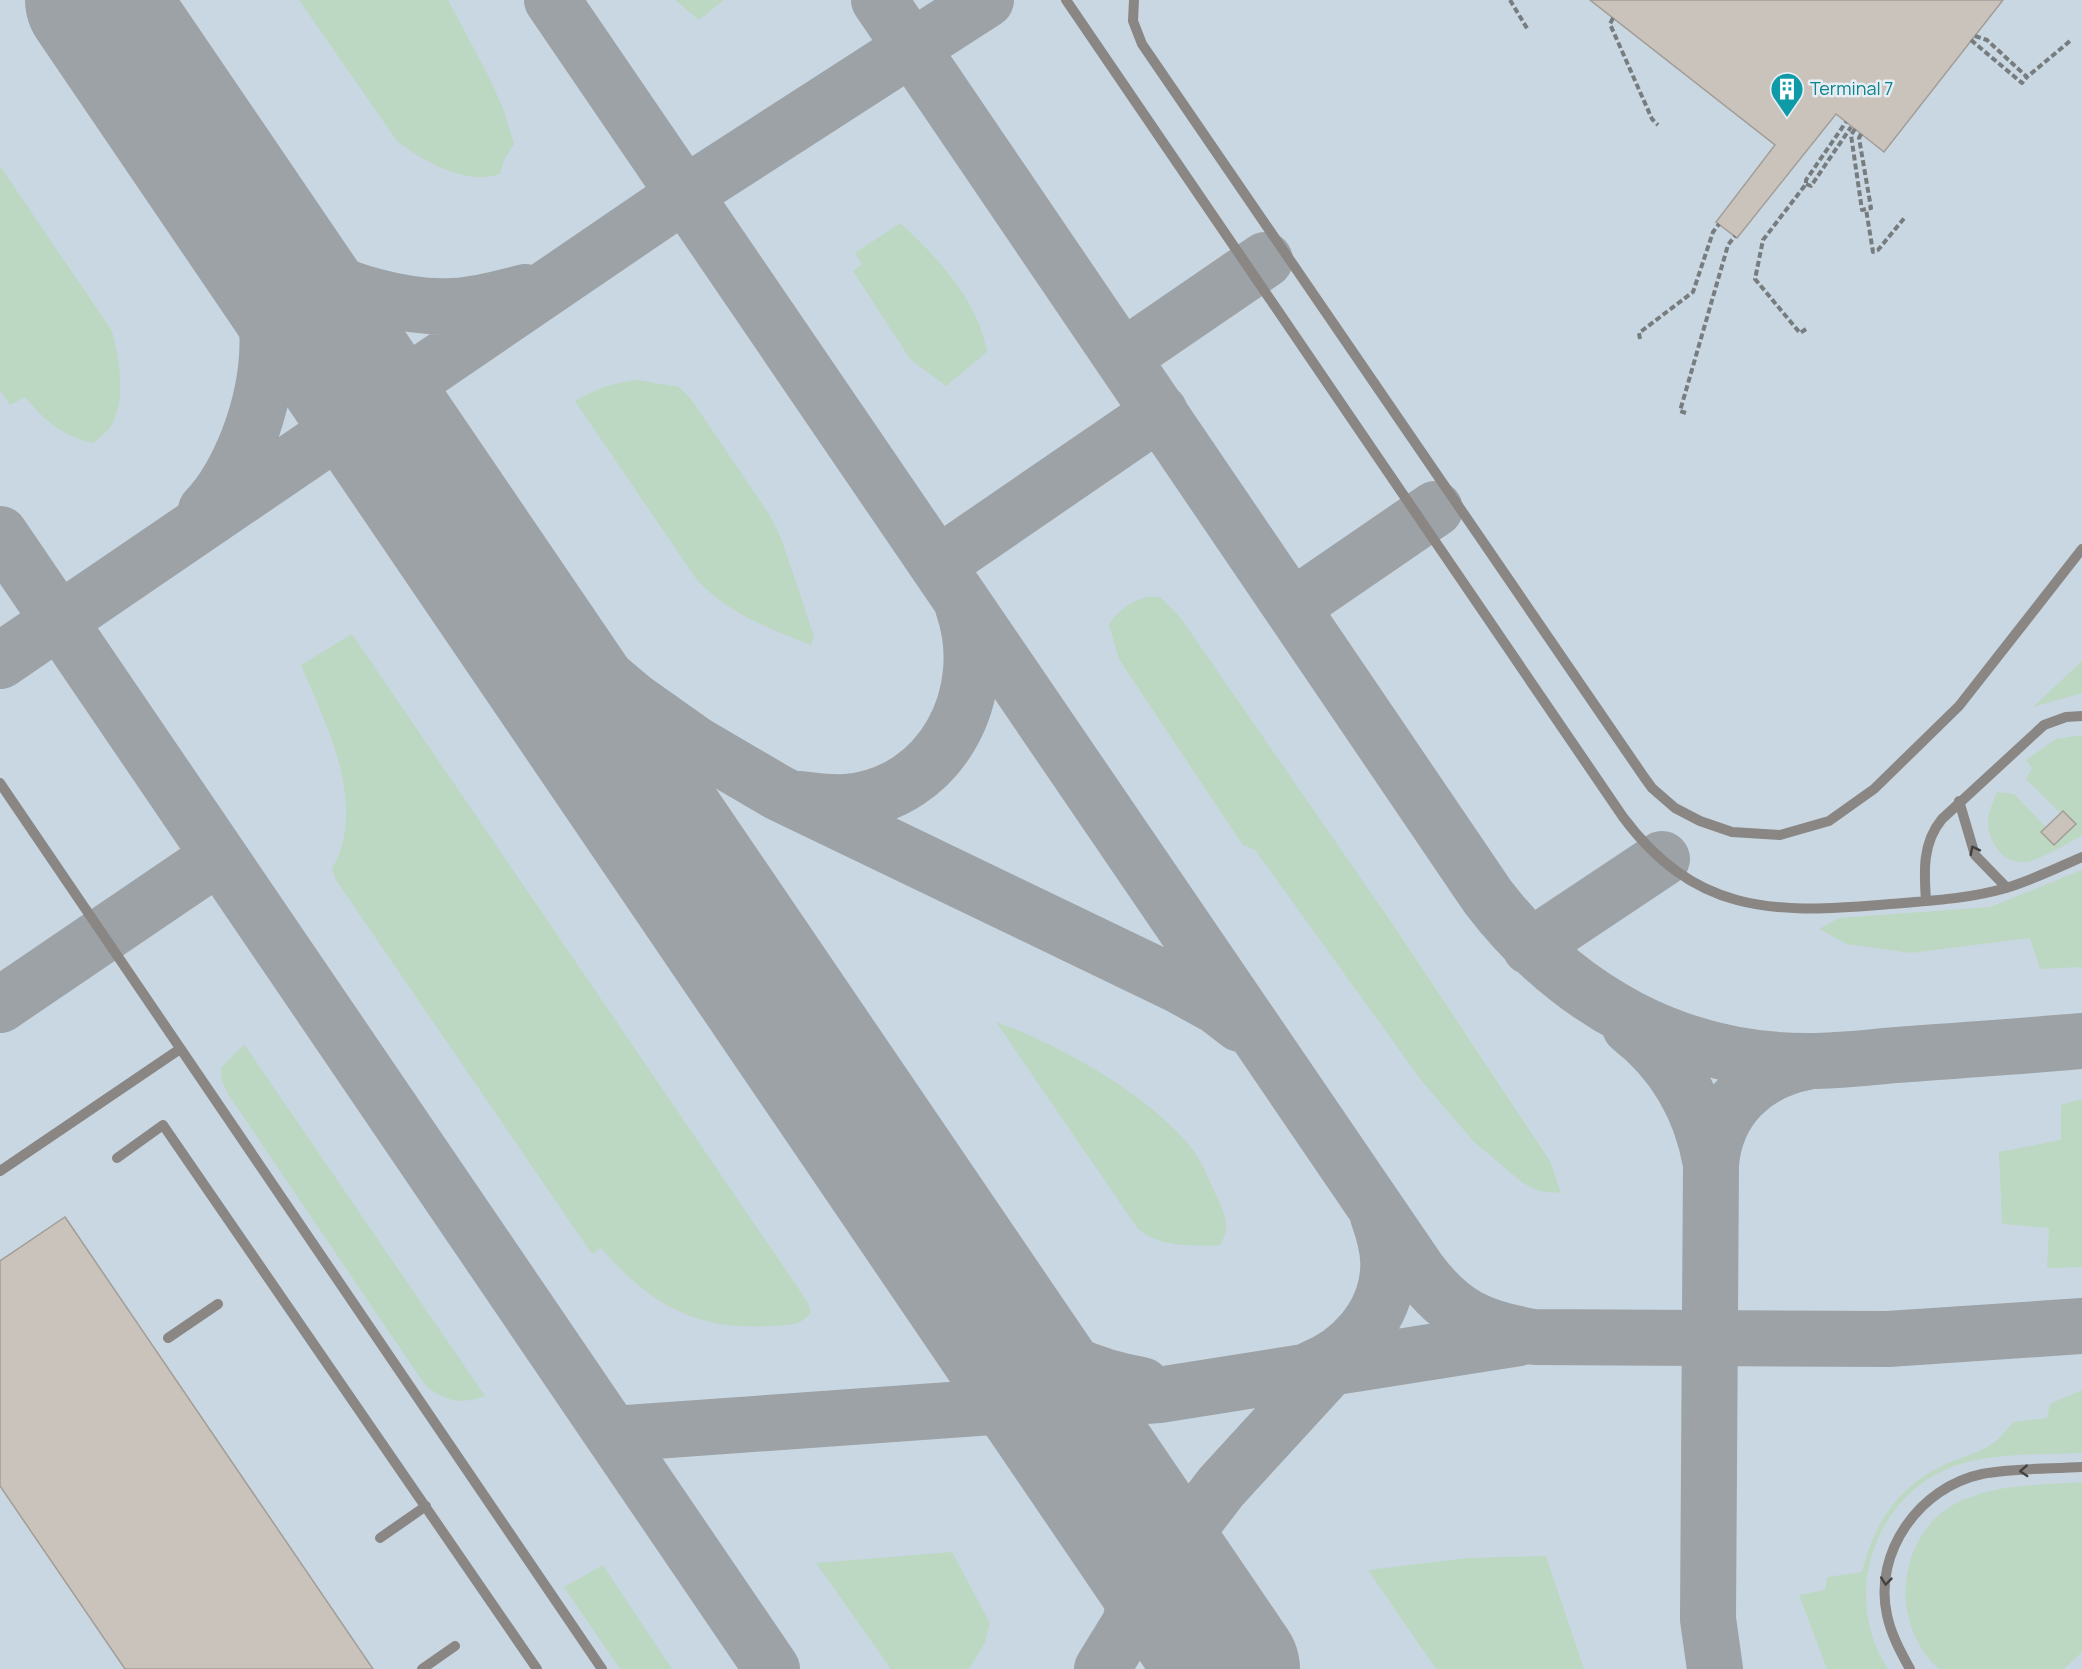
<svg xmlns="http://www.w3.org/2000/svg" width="2082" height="1669" font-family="Manrope,sans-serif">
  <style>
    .built { fill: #c9d7e2 }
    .green { fill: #bcd8c2 }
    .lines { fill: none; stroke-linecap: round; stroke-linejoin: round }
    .taxiway { stroke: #9ca2a6; stroke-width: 56 }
    .runway { stroke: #9ca2a6; stroke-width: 140 }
    .building { fill: #c9c3bc; stroke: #a39d97; stroke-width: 1.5 }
    .path { stroke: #777c7f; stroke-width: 4; stroke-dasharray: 6 3; stroke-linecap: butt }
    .lane { stroke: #898683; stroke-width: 10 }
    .oneway { stroke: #424243 }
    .labels { text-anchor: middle; stroke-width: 5; stroke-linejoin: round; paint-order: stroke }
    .culture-label { font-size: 18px; fill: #0d838f; stroke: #e6edf3; text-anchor: start }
  </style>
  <rect width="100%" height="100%" fill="#d9e0e6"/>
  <path class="built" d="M0,0H2082V1669H0Z"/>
  <path class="green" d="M299,0H448L491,81L504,111L514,144L504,160L500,174C466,186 423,161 397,141Z
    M675,0H724L699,20Z
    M0,166L112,331C119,358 127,399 111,426C107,432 99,438 94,443C63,437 44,420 25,397L10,405L0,390Z
    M900,223C937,256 979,302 987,352L946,386L910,359L853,271L862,264L855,253Z
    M638,380L679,387L691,399L769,514L781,538L803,603L814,637L811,645C768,628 729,614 697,580L575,401C596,389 614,382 638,380Z
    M1146,597H1160L1180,617L1389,919L1550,1161L1561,1193L1539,1191L1523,1183L1474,1142L1421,1080L1255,850L1243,845L1119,659L1109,625C1117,610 1130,603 1146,597Z
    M352,634L807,1301L811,1312C801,1327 786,1325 770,1326C694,1331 649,1303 601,1248L592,1254L336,880L332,869C368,806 327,726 301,665Z
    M2082,661V693L2033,707Z
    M2082,735V836C2066,844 2048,855 2031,861C2005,869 1987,842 1988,819C1989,810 1994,800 1997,792L2014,794L2056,838L2071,824L2026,779L2032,768L2026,760L2056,739Z
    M2082,870V967L2040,969L2030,938L1911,953L1847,944L1819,929L1839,918L1990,907Z
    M996,1022C1059,1044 1157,1099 1196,1154C1204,1167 1210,1182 1216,1195C1225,1214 1232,1228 1219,1246C1189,1245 1162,1248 1138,1229Z
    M244,1044L485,1396C461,1405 444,1401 425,1385L228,1094L222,1081L221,1068Z
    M2082,1099V1267L2047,1268L2049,1228L2002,1224L1999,1152L2061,1140V1105Z
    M2082,1390V1453C2039,1455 1987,1452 1947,1469C1871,1502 1842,1600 1888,1669H1827L1799,1595L1825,1590L1827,1577L1862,1572C1874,1522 1900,1484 1948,1463C1965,1456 1984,1452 1998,1439C2004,1434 2008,1427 2014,1422L2047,1418L2050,1404Z
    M2082,1482V1652L2064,1669H1939C1886,1622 1897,1527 1965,1499C2001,1484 2043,1485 2082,1482Z
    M952,1552L990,1623L985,1643L969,1669H891L816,1563Z
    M1546,1556L1584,1669H1436L1368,1570L1467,1558Z
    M603,1565L672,1669H620L564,1587Z"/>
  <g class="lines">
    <path class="taxiway" d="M552,0L1418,1270C1451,1315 1480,1328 1534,1337L1888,1339L2082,1326
      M879,0L1488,897C1567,1000 1679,1062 1810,1061C1844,1061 1877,1056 1910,1054C1967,1050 2025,1046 2082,1041
      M126,38C150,73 174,108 198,144C227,187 257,234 301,265C340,291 407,309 454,306C478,305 502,298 525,292
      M322,326L438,495L499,574L562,640L632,699L697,745L779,793L1178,985L1218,1007L1240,1024
      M1122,358L1265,260
      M206,510C225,491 238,465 248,440C279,359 273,287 231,212
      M0,534L772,1669
      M937,565L1160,412
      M1292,607L1435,509
      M0,661L685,194L986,0
      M800,799C815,801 831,803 846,802C942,794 993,693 963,607
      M1530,947L1662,859
      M0,1005L218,857
      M1630,1027C1675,1062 1701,1108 1711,1164L1708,1619L1715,1669
      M863,1123C890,1162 917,1200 944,1239C964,1268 982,1297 1008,1322C1043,1356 1094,1377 1142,1385
      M1711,1164C1716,1108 1754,1072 1807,1062
      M1311,1369C1352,1353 1385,1316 1388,1271C1390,1252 1384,1233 1378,1216
      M1030,1383L1132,1537C1141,1565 1141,1590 1131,1618
      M613,1434L1159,1395L1519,1338
      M1102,1669L1185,1534L1221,1487L1341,1356"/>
    <path class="runway" d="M95,0L1230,1669"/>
  </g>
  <path class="building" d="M1590,0H2003L1884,152L1836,114L1737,238L1716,222L1775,145Z
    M2063,811L2076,824L2054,845L2041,832Z
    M65,1217L373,1669H125L0,1486V1261Z"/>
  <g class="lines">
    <path class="path" d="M1510,0L1528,30
      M1613,18L1610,24L1652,119L1658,125
      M1975,36L1987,40L2027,77L2070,41
      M1971,40L2022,83L2027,77
      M1855,129L1851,135L1862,210L1866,209L1873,252L1878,250L1906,216
      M1861,134L1859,138L1871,208L1866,209
      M1806,184L1811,186L1851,127
      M1806,329L1800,333L1755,279L1763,240L1806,184V180L1846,122
      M1640,339L1639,333L1693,292L1713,232L1719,224
      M1686,413L1680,411L1728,245L1735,236"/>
    <path class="lane" d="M1066,0L1623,817C1694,912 1770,914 1879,905C1921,901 1965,900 2006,888C2032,880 2057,868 2082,857
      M1134,0L1133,21L1142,44L1644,777L1652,788L1675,808L1700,821L1732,832L1780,835L1829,821L1874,789L1959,706L2082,549
      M0,783L602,1669
      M1959,801L1975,855L2007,888
      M1926,901C1924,872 1922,843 1942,819L2044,725L2066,717L2082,716
      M117,1158L163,1125L537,1669
      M0,1171L180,1049
      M168,1338L218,1304
      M380,1538L426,1506
      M422,1669L455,1646
      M1910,1669C1900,1651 1891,1634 1887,1615C1873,1552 1920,1487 1982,1474C2014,1468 2049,1469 2082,1467"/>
  </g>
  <defs><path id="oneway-chevron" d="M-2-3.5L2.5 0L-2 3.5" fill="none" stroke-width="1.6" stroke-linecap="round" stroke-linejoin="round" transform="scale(1.5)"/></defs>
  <g class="oneway">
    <use href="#oneway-chevron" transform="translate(1974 850) rotate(-117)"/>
    <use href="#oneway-chevron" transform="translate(2024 1471) rotate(177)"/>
    <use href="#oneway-chevron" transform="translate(1886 1581) rotate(96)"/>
  </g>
  <defs>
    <symbol id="building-pin" viewBox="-11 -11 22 30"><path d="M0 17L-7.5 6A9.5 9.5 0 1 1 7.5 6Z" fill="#0f9aa8" stroke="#e6edf3"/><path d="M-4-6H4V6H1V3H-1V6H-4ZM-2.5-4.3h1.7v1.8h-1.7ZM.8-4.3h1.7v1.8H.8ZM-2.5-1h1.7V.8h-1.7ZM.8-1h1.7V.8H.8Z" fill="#fff"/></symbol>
  </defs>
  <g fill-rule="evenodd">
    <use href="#building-pin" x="1768" y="70" width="38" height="52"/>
  </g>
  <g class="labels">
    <g class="culture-label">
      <text x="1810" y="95">Terminal 7</text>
    </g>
  </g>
</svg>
